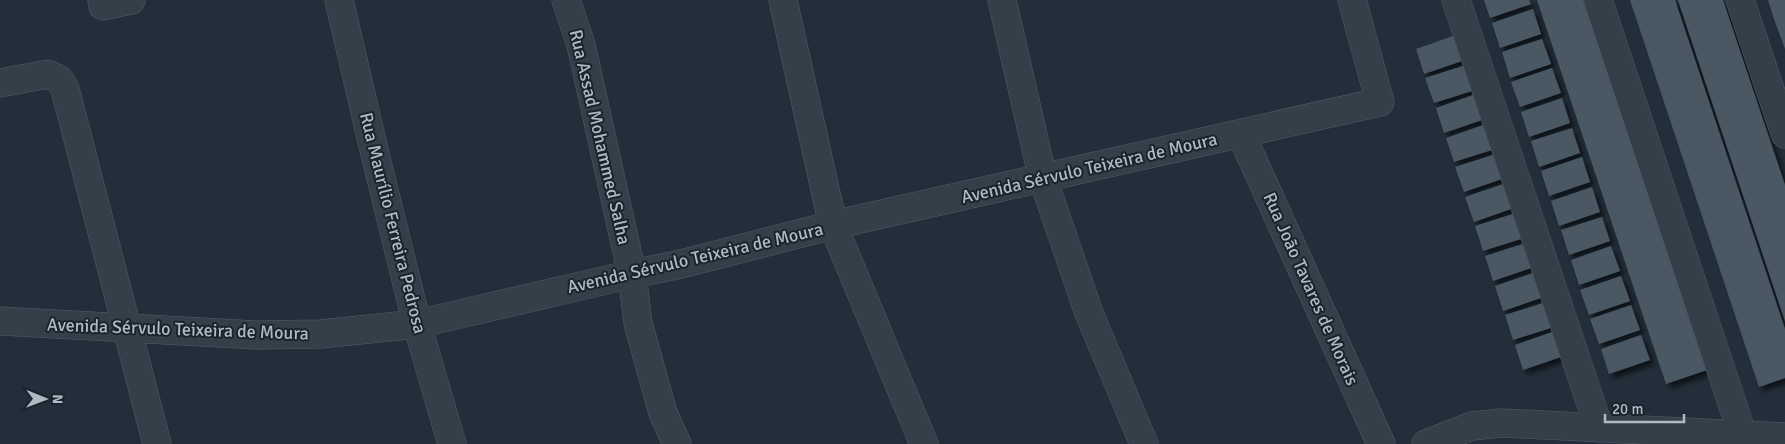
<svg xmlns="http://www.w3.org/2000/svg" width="1785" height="444" font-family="Signika,sans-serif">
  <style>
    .building { fill: #4a5864; filter: url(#shadow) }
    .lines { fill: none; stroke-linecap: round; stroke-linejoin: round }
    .minor-casing { stroke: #535d67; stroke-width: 29 }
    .minor { stroke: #353f49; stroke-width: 28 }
    .labels { text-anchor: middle; stroke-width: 4; stroke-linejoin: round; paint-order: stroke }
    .street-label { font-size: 18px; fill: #b0bac5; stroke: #1b242e }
  </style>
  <defs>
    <filter id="shadow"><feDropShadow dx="4.5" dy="4.5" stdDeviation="2.5" flood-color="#0009"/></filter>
  </defs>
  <rect width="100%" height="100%" fill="#222e39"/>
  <path class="building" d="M1484,0H1529L1531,4L1490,18Z
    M1537,0H1583L1707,370L1666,384Z
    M1630,0H1675L1785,329V378L1759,387Z
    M1678,0H1723L1735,36L1785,185V321Z
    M1768,0H1785V49L1774,19Z
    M1533,9L1541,34L1500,48L1492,23Z
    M1456,35L1465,60L1424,74L1416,49Z
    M1542,39L1551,64L1510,78L1502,52Z
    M1466,65L1475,90L1434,103L1425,78Z
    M1552,68L1561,93L1520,107L1511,82Z
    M1476,94L1485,119L1444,133L1436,108Z
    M1562,98L1570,123L1529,137L1521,112Z
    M1486,124L1495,149L1454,162L1446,138Z
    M1572,128L1580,153L1539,167L1531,141Z
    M1496,154L1505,178L1464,192L1455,167Z
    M1582,157L1590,182L1549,196L1541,171Z
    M1506,183L1514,208L1474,222L1465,197Z
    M1592,187L1600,212L1559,226L1551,201Z
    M1516,213L1524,238L1483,251L1475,226Z
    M1602,217L1610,241L1569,255L1561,230Z
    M1526,243L1534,267L1493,281L1485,256Z
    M1611,246L1620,271L1579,285L1571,260Z
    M1536,272L1544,297L1503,311L1495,286Z
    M1621,276L1630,301L1589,315L1580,290Z
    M1546,302L1554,327L1513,340L1505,315Z
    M1631,305L1640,330L1599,344L1590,319Z
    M1555,331L1564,356L1523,370L1515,345Z
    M1641,335L1650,360L1609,374L1601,349Z"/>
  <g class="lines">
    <defs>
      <path id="minor" d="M102,0L103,6L131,0
        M339,0L374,150L417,324L452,444
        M566,0L581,45L632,274L638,323L663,413L677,444
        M783,0L833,225L924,444
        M1002,0L1043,179L1089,313L1144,444
        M1456,0L1599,428
        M1598,0L1743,436
        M1740,0L1785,134
        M0,83L48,74L60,80L65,89L157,444
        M1241,134L1381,444
        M0,321L256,335L321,334L417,324L632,274L677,265L833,225L1380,102L1352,0
        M1426,444L1472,426L1502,423L1785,437"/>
    </defs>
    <use href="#minor" class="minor-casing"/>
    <use href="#minor" class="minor"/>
  </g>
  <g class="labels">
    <g class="street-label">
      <text transform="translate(600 137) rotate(77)" y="6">Rua Assad Mohammed Salha</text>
      <text transform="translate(1089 168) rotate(-13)" y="6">Avenida Sérvulo Teixeira de Moura</text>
      <text transform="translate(393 223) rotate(76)" y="6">Rua Maurílio Ferreira Pedrosa</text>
      <text transform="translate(695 258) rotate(-13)" y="6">Avenida Sérvulo Teixeira de Moura</text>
      <text transform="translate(1311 289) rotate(66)" y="6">Rua João Tavares de Morais</text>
      <text transform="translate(178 329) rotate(2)" y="6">Avenida Sérvulo Teixeira de Moura</text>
    </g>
  </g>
  <g transform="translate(45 399) rotate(91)" stroke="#1b242e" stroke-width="4" paint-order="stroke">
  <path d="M0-4L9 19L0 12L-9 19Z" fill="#b0bac5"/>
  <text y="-8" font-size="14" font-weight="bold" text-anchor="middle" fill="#b0bac5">N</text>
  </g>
  <path d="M1605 414v8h79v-8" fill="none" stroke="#b0bac5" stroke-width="2.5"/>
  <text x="1612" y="414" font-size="15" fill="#b0bac5" stroke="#1b242e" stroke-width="4" paint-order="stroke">20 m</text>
</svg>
